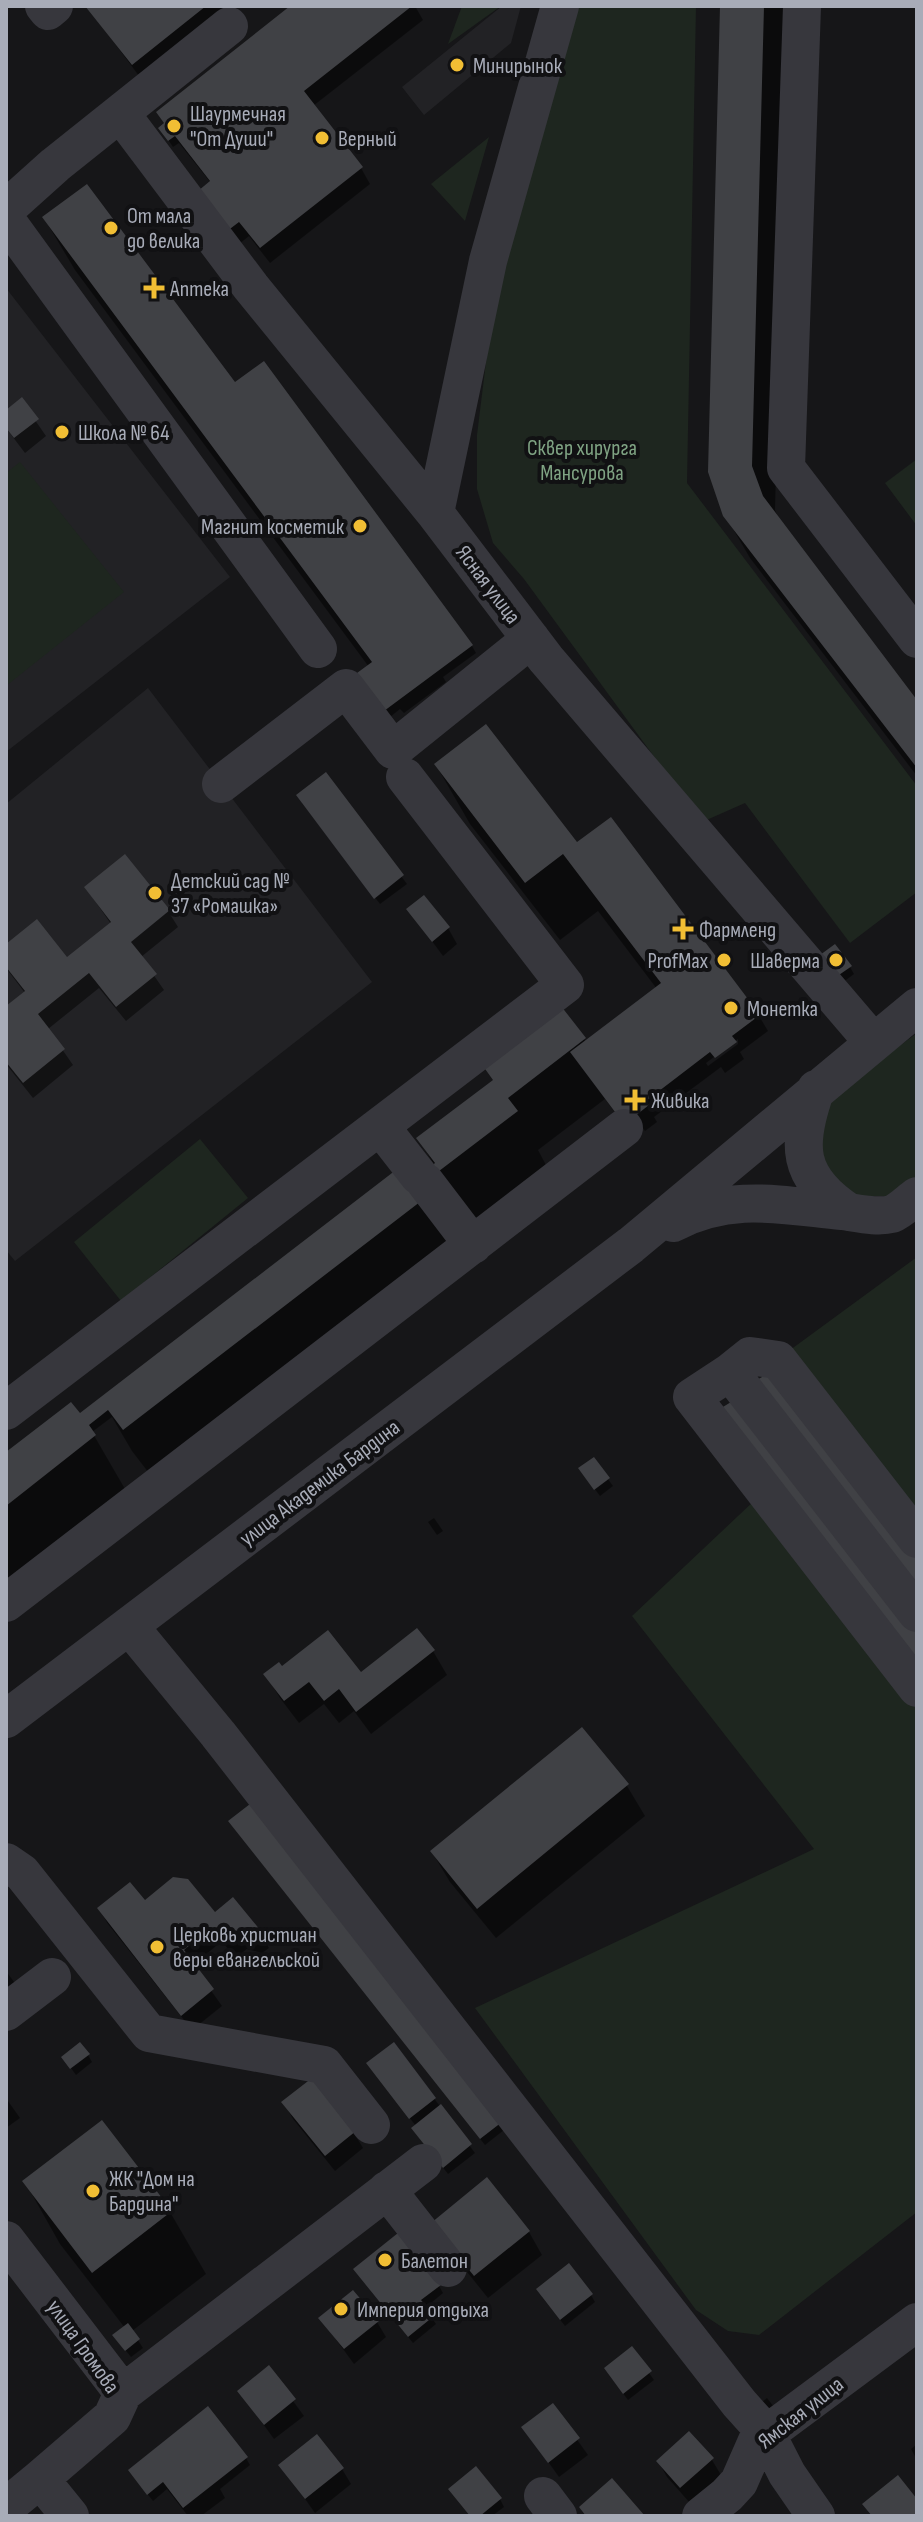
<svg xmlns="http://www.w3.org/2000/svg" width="923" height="2522" font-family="'Sofia Sans Condensed',sans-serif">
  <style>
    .built { fill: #222225 }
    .green { fill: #1e261f }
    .shadow { fill: #0007; fill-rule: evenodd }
    .building { fill: #404145 }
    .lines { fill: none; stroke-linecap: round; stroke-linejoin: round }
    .minor { stroke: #37373d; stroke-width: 38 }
    .poi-dot { fill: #f1be34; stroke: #111113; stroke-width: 3 }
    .labels { text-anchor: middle; stroke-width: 8; stroke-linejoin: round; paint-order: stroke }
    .poi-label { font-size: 22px; fill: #a8acb8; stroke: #111113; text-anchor: start }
    .park-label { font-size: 22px; fill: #7fa383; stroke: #111113 }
    .street-label { font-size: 22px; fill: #a8acb8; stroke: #111113 }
  </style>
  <rect width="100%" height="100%" fill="#161618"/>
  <path class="built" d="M502,6H521L511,43L424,115L402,87Z
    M6,288L230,577L6,752Z
    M148,688L372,982L15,1261L6,1250V804Z"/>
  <path class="green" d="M462,6H501L448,44Z
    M579,6H696L687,483L917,786V892L850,943L745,803L702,822L524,579L493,543L477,489V435L494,297Z
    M489,137L465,221L431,184Z
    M917,459V526L885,483Z
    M20,462L124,592L6,686V473Z
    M917,1033V1178L892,1196H853L823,1168L820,1129L833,1095Z
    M200,1139L248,1198L121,1301L74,1242Z
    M917,1257V1519L786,1353Z
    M755,1500L917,1708V2212L759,2335L728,2331L696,2310L475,2008L814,1849L632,1616Z"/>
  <path class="shadow" d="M87,6H235L142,80Z
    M294,6H415L423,20L313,106L361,168L370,184L270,263L249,236L233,249L211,183L179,143L173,147L165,135Z
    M722,6H814L787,47L775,510L779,520L917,703V776L750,558L725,515Z
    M44,218L241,393L472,646L476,653L443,677L446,682L404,713L400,709L390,717L364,681L369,667L75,270Z
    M21,400L46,436L25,453L6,428V412Z
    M436,765L577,845L759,1016L768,1031L740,1052L744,1059L725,1073L721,1067L654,1117L657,1122L645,1131L642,1127L632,1135L605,1099L538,1150L546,1165L458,1248L155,1481L132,1451L112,1417L92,1432L125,1489L6,1581V1455L79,1416L435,1166L419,1139L584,1039L586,1043L657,989L598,911L560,940L470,824ZM738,1039V1044L708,1066L706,1063Z
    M326,775L407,884L380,904L302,803Z
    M125,857L168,911L178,927L141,957L164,990L126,1021L99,988L48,1029L73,1065L33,1098L6,1064V1008L25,993L6,968V947L67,959L111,924L86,888Z
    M409,910L448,928L457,944L443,956Z
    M826,963L850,967L854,974L842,983Z
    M594,1460L613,1486L600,1496L585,1476Z
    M434,1518L443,1531L437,1535L428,1522Z
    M433,1651L447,1675L371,1734L354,1711L339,1723L324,1704L299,1723L280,1698L266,1675L282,1669L361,1675Z
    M582,1729L627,1786L645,1816L496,1938L450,1882L432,1852Z
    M235,1829L504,2130L485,2145Z
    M144,1903L215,1914L260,1932L269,1948L262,1953L247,1949L235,1958L222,1941L193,1965L222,2006L192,2030L108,1924L99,1909Z
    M6,1971L17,1986L6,2004Z
    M394,2045L475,2153L448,2174L418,2135L416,2126L373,2071Z
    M88,2055L92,2062L76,2075L68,2064Z
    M8,2101L20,2118L6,2128V2103Z
    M284,2103L354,2133L363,2148L335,2171L293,2119Z
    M102,2123L170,2212L206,2274L132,2331L143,2348L131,2357L119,2342L125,2328L60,2244L25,2182Z
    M529,2232L542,2255L488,2298L447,2247Z
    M360,2277L439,2286L443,2293L425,2308L436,2324L413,2343Z
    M591,2295L595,2302L565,2326L542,2297Z
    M321,2319L377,2322L386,2337L354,2364Z
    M632,2349L654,2380L628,2400L610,2376Z
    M269,2368L304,2416L274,2439L239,2391Z
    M767,2398L774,2407L773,2418L762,2402Z
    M553,2406L588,2455L559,2477L524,2428Z
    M689,2434L712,2460L721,2475L690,2503L667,2477L658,2461Z
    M917,2444V2460L911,2449Z
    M246,2458L250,2465L220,2489L225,2498L201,2516H188L167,2489L153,2501L135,2478Z
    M281,2465L342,2469L351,2484L315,2513Z
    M500,2499L504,2507L492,2516H470Z"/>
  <path class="building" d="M85,6H206L132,65Z
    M290,6H412L304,91L363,167L260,248L239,222L222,235L192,196L210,181L175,136L168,141L158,128L164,123L156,112Z
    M720,6H764L752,466L763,496L917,700V768L723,516L708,472Z
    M87,184L235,382L264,361L473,645L384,711L357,673L372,662L42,217Z
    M22,397L39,419L14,438L6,428V410Z
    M486,724L577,842L611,817L760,1015L732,1036L737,1042L715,1058L710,1052L646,1101L649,1105L635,1116L621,1120L570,1052L661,983L563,854L525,883L434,764Z
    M326,772L404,875L374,899L296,795Z
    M125,854L170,910L131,942L157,974L116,1007L89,973L38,1014L65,1049L23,1083L6,1062V1006L25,991L6,967V944L37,919L67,957L111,922L84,887Z
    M424,895L450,927L432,942L406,909Z
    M835,944L852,966L836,977L820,955Z
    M561,1006L586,1038L508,1098L518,1111L422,1184L429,1195L123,1430L108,1410L89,1425L96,1435L6,1506V1452L71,1402L80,1413L405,1163L417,1178L435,1163L416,1138L493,1080L483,1066Z
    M773,1371L917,1556V1600L749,1384Z
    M736,1399L917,1630V1675L713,1413Z
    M594,1457L610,1478L594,1490L578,1468Z
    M417,1628L435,1650L356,1712L339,1689L324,1701L309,1682L284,1701L263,1674L279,1662L282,1666L328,1630L361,1672Z
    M582,1727L629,1784L477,1909L430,1851Z
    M250,1804L502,2122L480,2139L228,1821Z
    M173,1877L188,1879L215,1912L233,1897L261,1931L253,1938L237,1934L225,1944L211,1927L184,1950L214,1989L181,2016L97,1908L130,1882L145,1900Z
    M80,2042L90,2054L70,2069L61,2057Z
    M394,2042L436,2098L409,2119L366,2063Z
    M312,2078L356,2131L325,2156L281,2102Z
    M441,2104L472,2144L443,2168L411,2128Z
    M102,2120L172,2211L92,2273L22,2181Z
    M487,2177L530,2231L474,2276L431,2223Z
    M403,2229L441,2285L421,2300L434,2316L408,2337L353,2269Z
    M569,2263L593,2294L560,2320L536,2289Z
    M353,2290L379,2321L344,2349L318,2318Z
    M128,2323L140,2339L125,2351L112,2335Z
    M632,2346L652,2371L623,2394L604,2368Z
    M269,2365L296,2399L264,2425L237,2391Z
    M553,2403L580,2438L548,2463L521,2427Z
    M208,2406L248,2457L183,2508L163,2482L147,2495L128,2470Z
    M689,2431L714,2458L680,2488L656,2461Z
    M317,2434L344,2468L305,2499L278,2465Z
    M476,2466L502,2498L480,2516H470L448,2489Z
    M898,2475L917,2499V2516H872L862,2504Z
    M612,2478L645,2516H586L579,2507Z"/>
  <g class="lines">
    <path class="minor" d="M44,6L48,11L54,6
      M802,6L786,468L917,639
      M121,114L251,287L435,513L546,659L873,1042
      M6,209L55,165L229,26
      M6,220L318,649
      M435,513L488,261L560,6
      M221,784L346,688L393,750L531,639
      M816,1089C796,1145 796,1177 849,1212
      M380,1126L419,1176
      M425,1182L473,1245
      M673,1223C731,1193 780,1205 842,1211C857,1213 877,1218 892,1214C900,1211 910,1201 917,1196
      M730,1372L917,1613
      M6,1411L565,985L405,777
      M917,1539L778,1360L750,1356L730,1372L692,1397L917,1688
      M6,1603L624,1128
      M130,1627L218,1734L739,2403L766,2433L787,2474L816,2516
      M6,1719L631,1245L917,1007
      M6,1862L22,1873L149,2033L324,2065L371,2125
      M6,2012L52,1977
      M387,2190L448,2268
      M6,2240L123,2393
      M123,2393L423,2163
      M543,2496L558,2516
      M6,2507L40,2479
      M70,2516L40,2479L112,2417L123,2393
      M701,2516L727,2495L739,2482L757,2441L917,2322"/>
  </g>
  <g class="poi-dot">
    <circle cx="457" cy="65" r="8"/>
    <circle cx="174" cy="126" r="8"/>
    <circle cx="322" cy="138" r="8"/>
    <circle cx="111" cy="228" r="8"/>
    <path d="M150 276h8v8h8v8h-8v8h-8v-8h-8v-8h8z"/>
    <circle cx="62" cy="432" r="8"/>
    <circle cx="360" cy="526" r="8"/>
    <circle cx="155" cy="893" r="8"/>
    <path d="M679 917h8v8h8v8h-8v8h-8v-8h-8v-8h8z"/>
    <circle cx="724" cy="960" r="8"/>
    <circle cx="836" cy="960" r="8"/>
    <circle cx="731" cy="1008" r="8"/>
    <path d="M631 1088h8v8h8v8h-8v8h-8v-8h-8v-8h8z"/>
    <circle cx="157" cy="1947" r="8"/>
    <circle cx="93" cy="2191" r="8"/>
    <circle cx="385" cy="2260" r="8"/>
    <circle cx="341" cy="2309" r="8"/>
  </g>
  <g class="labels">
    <g class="poi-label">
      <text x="473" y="73">Минирынок</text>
      <text x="190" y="121">Шаурмечная<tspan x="190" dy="25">"От Души"</tspan></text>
      <text x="338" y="146">Верный</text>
      <text x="127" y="223">От мала<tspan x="127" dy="25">до велика</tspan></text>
      <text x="170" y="296">Аптека</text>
      <text x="78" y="440">Школа № 64</text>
      <text x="344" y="534" text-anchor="end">Магнит косметик</text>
      <text x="171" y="888">Детский сад №<tspan x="171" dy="25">37 «Ромашка»</tspan></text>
      <text x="699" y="937">Фармленд</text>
      <text x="708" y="968" text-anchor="end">ProfMax</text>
      <text x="820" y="968" text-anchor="end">Шаверма</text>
      <text x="747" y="1016">Монетка</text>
      <text x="651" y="1108">Живика</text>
      <text x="173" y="1942">Церковь христиан<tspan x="173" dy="25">веры евангельской</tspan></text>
      <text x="109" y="2186">ЖК "Дом на<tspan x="109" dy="25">Бардина"</tspan></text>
      <text x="401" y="2268">Балетон</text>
      <text x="357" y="2317">Империя отдыха</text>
    </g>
    <g class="park-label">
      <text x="582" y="455">Сквер хирурга<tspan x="582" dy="25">Мансурова</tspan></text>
    </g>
    <g class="street-label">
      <text transform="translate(489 584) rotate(53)" y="8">Ясная улица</text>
      <text transform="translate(319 1482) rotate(-37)" y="8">улица Академика Бардина</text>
      <text transform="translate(84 2346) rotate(55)" y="8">улица Громова</text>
      <text transform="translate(800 2412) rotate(-38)" y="8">Ямская улица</text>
    </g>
  </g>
  <rect width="923" height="2522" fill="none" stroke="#a8acb8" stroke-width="16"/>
</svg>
